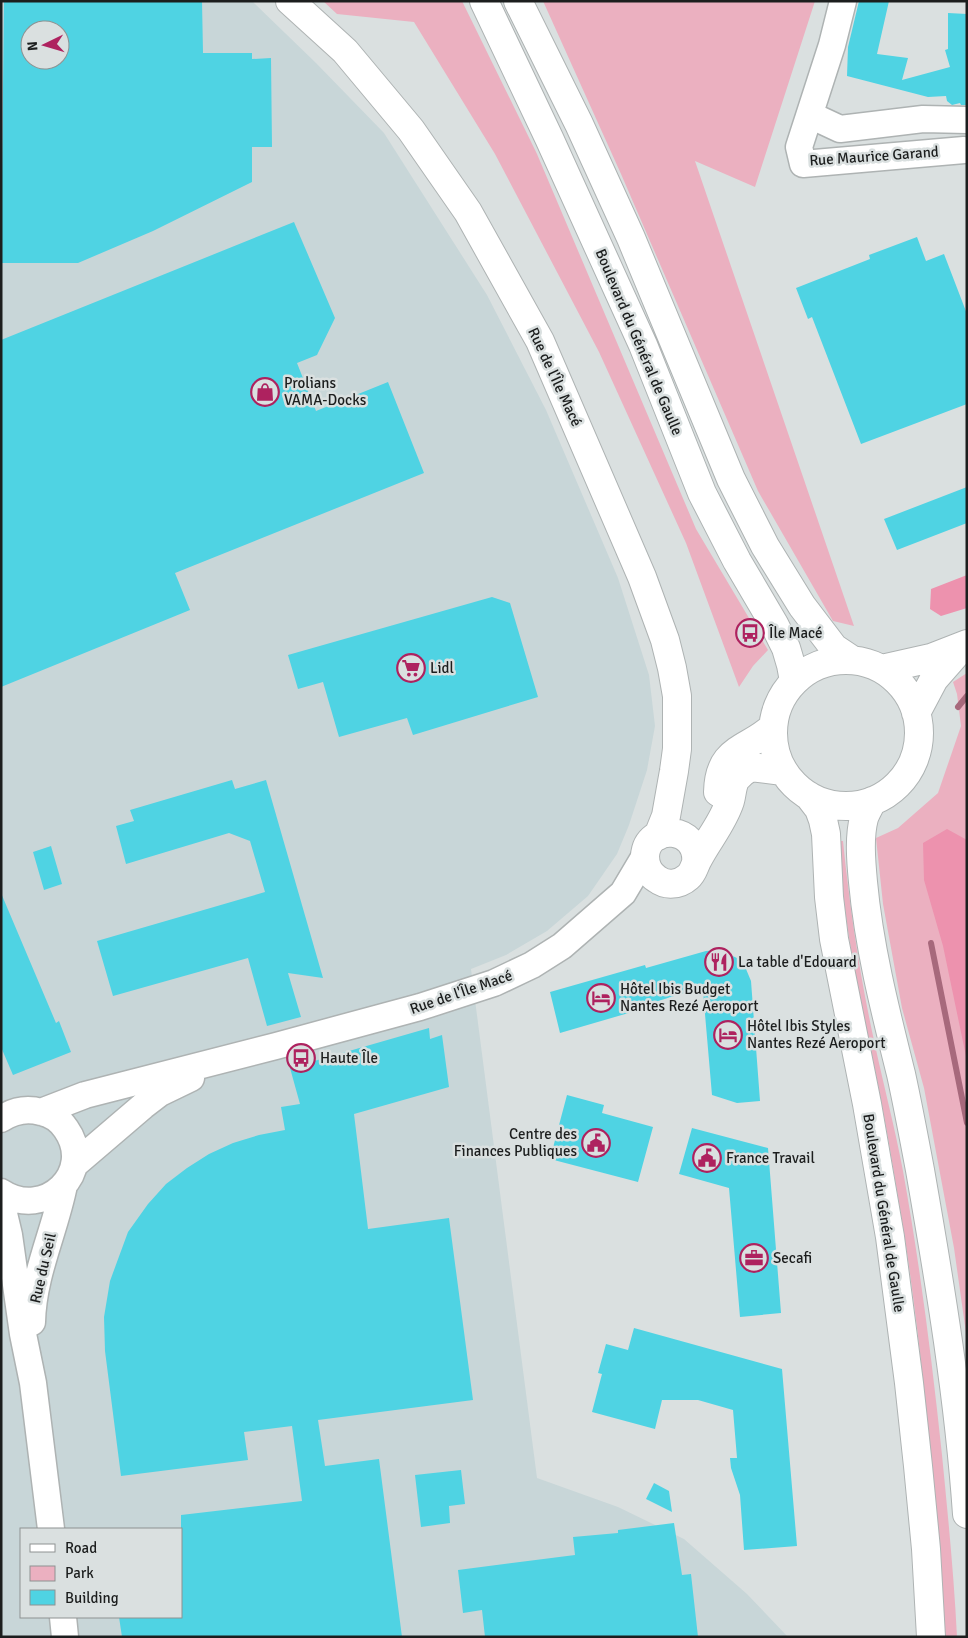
<svg xmlns="http://www.w3.org/2000/svg" width="968" height="1638" font-family="Signika,sans-serif">
  <style>
    .built { fill: #c8d6d8; fill-rule: evenodd }
    .green { fill: #ebb0c0 }
    .forest { fill: #ed92ae }
    .lines { fill: none; stroke-linecap: round; stroke-linejoin: round }
    .stream { stroke: #a7697c; stroke-width: 6 }
    .building { fill: #4fd3e3; fill-rule: evenodd }
    .street-casing { stroke: #aeb3b3; stroke-width: 29 }
    .secondary-casing { stroke: #aeb3b3; stroke-width: 30 }
    .street { stroke: #fff; stroke-width: 26 }
    .secondary { stroke: #fff; stroke-width: 28 }
    .labels { text-anchor: middle; stroke-width: 5; stroke-linejoin: round; paint-order: stroke }
    .street-label { font-size: 15px; fill: #1c1e1e; stroke: #dae0e0 }
    .poi-label { font-size: 15px; fill: #1c1e1e; stroke: #dae0e0; text-anchor: start }
  </style>
  <rect width="100%" height="100%" fill="#dae0e0"/>
  <path class="built" d="M1,1H252L316,63L384,133L487,295L546,410L618,578L649,675L655,726L647,770L629,825L617,854L588,896L547,931L506,955L471,969L537,1478L618,1507L684,1539L747,1594L788,1637H1ZM30,30H60V60H30ZM21,1529H181V1617H21Z"/>
  <path class="green" d="M323,1H462L537,154L696,529L768,650L753,666L739,687L686,543L599,352L495,154L414,22L337,14Z
    M543,1H815L755,187L695,161L854,626L833,621L758,491L621,174Z
    M967,673V1340L954,1248L924,1088L902,1008L883,904L876,838L898,828L938,793L961,726L957,694L953,682Z
    M839,841H843C850,910 860,977 875,1045C884,1087 895,1128 903,1171C920,1265 932,1360 942,1455C948,1516 954,1576 957,1637H944C935,1504 925,1371 905,1239C897,1193 890,1146 881,1100C869,1036 853,974 845,909C842,887 841,864 839,841Z"/>
  <path class="forest" d="M967,575V608L941,616L930,609L931,589Z
    M947,829L967,840V1061L943,946L924,880L923,843Z"/>
  <g class="lines">
    <path class="stream" d="M958,707L967,696
      M931,943L967,1123"/>
  </g>
  <path class="building" d="M4,1H202L203,53H252V59L271,58L272,147H252V182L153,231L78,263H1ZM30,30H60V60H30Z
    M859,1H889L877,54L908,58L902,80L950,67L945,50L948,49V13L967,14V105H961L960,103L952,105L947,101L946,96L928,97L847,76L848,47Z
    M294,222L335,318L317,355L297,363L316,411L388,382L424,473L175,573L190,610L1,687V340Z
    M917,237L926,261L944,254L967,314V404L861,444L812,317L808,319L796,288L870,259L869,255Z
    M967,487V523L897,550L884,519Z
    M492,597L510,603L538,697L413,735L407,718L339,737L323,682L298,689L288,655Z
    M232,780L235,789L266,780L323,978L288,973L301,1017L267,1026L248,958L113,996L97,941L265,892L250,841L229,833L126,864L116,826L134,821L130,810Z
    M51,846L62,884L44,890L33,852Z
    M1,893L56,1023L59,1021L71,1052L13,1075L1,1047Z
    M717,950L726,953L737,958L746,969L751,981L760,1101L737,1103L712,1095L703,991L684,993L655,1002L656,1005L560,1033L550,992L645,965L646,968L706,951Z
    M429,1028L430,1039L442,1035L449,1087L354,1114L368,1229L449,1218L473,1400L318,1420L325,1466L379,1459L402,1637H122L119,1617H181V1515L302,1501L292,1426L244,1432L248,1460L121,1476L105,1351L104,1317L110,1281L128,1232L148,1204L166,1184L187,1168L209,1154L233,1143L259,1135L285,1130L281,1107L300,1104L290,1068Z
    M567,1095L604,1105L602,1113L653,1127L638,1182L550,1159Z
    M692,1128L768,1148L781,1313L740,1317L729,1188L679,1174Z
    M634,1328L782,1369L797,1546L744,1550L740,1495L731,1468L730,1458H737L733,1410L698,1400H662L655,1429L592,1412L602,1374L598,1373L606,1344L628,1350Z
    M461,1470L465,1504L449,1506L450,1523L421,1527L415,1475Z
    M654,1483L669,1491L672,1512L646,1499Z
    M674,1523L682,1575L691,1574L698,1637H485L482,1610L463,1613L458,1570L575,1555L573,1537L618,1533V1530Z"/>
  <g class="lines">
    <defs>
      <path id="street" d="M843,1L832,45L799,147L803,164L964,150
        M810,115L840,129L923,119L967,120
        M41,1112L85,1095L276,1046L420,1007L494,983L532,965L562,946L623,893L645,856
        M1,1119C13,1111 27,1108 41,1112C51,1114 60,1120 66,1129C96,1172 45,1221 1,1192
        M74,1165L143,1106L160,1093L191,1078
        M1,1201L9,1235L23,1334L33,1383L51,1529
        M32,1322C33,1274 55,1231 64,1185
        M63,1617L65,1637"/>
      <path id="secondary" d="M290,1L345,51L411,130L468,212L540,341L642,577L665,640L672,668L677,696V749L674,771L666,816L658,836
        M484,1L549,138L643,345L702,493L737,561L774,624L786,648L791,665L794,681
        M518,1L579,124L631,238L731,479L765,546L802,606L834,648L852,660
        M773 733a73 73 0 1 1 146 0a73 73 0 1 1-146 0Z
        M882,669L931,658L967,644
        M916,713L934,679L962,647
        M718,792C719,747 747,751 773,727
        M809,796L819,809L823,820L826,834L829,897L834,939L867,1104L890,1237L909,1383L918,1466L926,1549L931,1637
        M872,801C870,806 866,812 864,818C859,837 861,861 863,882C869,947 885,1010 901,1074C908,1106 914,1138 920,1170C940,1284 959,1399 967,1514
        M696,863C700,826 647,822 645,856C645,866 649,874 657,879C666,886 679,885 688,877C693,873 694,867 697,861C707,841 723,823 730,801C732,794 732,785 736,779C740,774 745,770 751,767L783,771"/>
    </defs>
    <use href="#street" class="street-casing"/>
    <use href="#secondary" class="secondary-casing"/>
    <use href="#street" class="street"/>
    <use href="#secondary" class="secondary"/>
  </g>
  <defs>
    <symbol id="shop-ring" viewBox="-11 -11 22 22"><circle r="9.5" fill="#dae0e0" stroke="#ae225f" stroke-width="1.5"/><path d="M-5-2.5h2.3a2.7 3.5 0 0 1 5.4 0H5L5.5 6h-11ZM-1.5-2.5h3a1.5 2.3 0 0 0-3 0Z" fill="#ae225f"/></symbol>
    <symbol id="bus-ring" viewBox="-11 -11 22 22"><circle r="9.5" fill="#dae0e0" stroke="#ae225f" stroke-width="1.5"/><path d="M-5-6H5V4H4V6H2V4H-2V6H-4V4H-5ZM-3.5-4V0h7V-4ZM-3.5 1.2v1.5H-2V1.2ZM2 1.2v1.5H3.5V1.2Z" fill="#ae225f"/></symbol>
    <symbol id="supermarket-ring" viewBox="-11 -11 22 22"><circle r="9.5" fill="#dae0e0" stroke="#ae225f" stroke-width="1.5"/><path d="M-6-5.5h2.5l.6 2H6L4.5 2H-2.5L-4.4-4H-6ZM-1.5 3.2a1.3 1.3 0 1 0 .1 0ZM3 3.2a1.3 1.3 0 1 0 .1 0Z" fill="#ae225f"/></symbol>
    <symbol id="restaurant-ring" viewBox="-11 -11 22 22"><circle r="9.5" fill="#dae0e0" stroke="#ae225f" stroke-width="1.5"/><path d="M-5-6h1v4h1v-4h1v4h1v-4h1v5L-1.5 .5V6h-2V.5L-5-1ZM5-6V6H3V1.5H1.5Q1.5-4 5-6Z" fill="#ae225f"/></symbol>
    <symbol id="hotel-ring" viewBox="-11 -11 22 22"><circle r="9.5" fill="#dae0e0" stroke="#ae225f" stroke-width="1.5"/><path d="M-6-4.5h1.5V1H6V5H4.5V3h-9V5H-6ZM-4 0a1.8 1.8 0 1 1 3.6 0ZM.5 0V-2.5h3Q6-2.5 6 0Z" fill="#ae225f"/></symbol>
    <symbol id="civic-ring" viewBox="-11 -11 22 22"><circle r="9.5" fill="#dae0e0" stroke="#ae225f" stroke-width="1.5"/><path d="M-.6-6.5H3V-4.5H.6V-3L4-1V1h2V6H-6V1h2V-1L-.6-3ZM-1.2 2.5V6h2.4V2.5Z" fill="#ae225f"/></symbol>
    <symbol id="office-ring" viewBox="-11 -11 22 22"><circle r="9.5" fill="#dae0e0" stroke="#ae225f" stroke-width="1.5"/><path d="M-6-3h4V-5.5h4V-3h4V5H-6ZM-1-4.5V-3h2v-1.5ZM-6 0V1H6V0Z" fill="#ae225f"/></symbol>
  </defs>
  <g fill-rule="evenodd">
    <use href="#shop-ring" x="249" y="376" width="32" height="32"/>
    <use href="#bus-ring" x="734" y="617" width="32" height="32"/>
    <use href="#supermarket-ring" x="395" y="652" width="32" height="32"/>
    <use href="#restaurant-ring" x="703" y="946" width="32" height="32"/>
    <use href="#hotel-ring" x="585" y="982" width="32" height="32"/>
    <use href="#hotel-ring" x="712" y="1019" width="32" height="32"/>
    <use href="#bus-ring" x="285" y="1042" width="32" height="32"/>
    <use href="#civic-ring" x="580" y="1127" width="32" height="32"/>
    <use href="#civic-ring" x="691" y="1142" width="32" height="32"/>
    <use href="#office-ring" x="738" y="1242" width="32" height="32"/>
  </g>
  <g class="labels">
    <g class="street-label">
      <text transform="translate(874 156) rotate(-4)" y="5">Rue Maurice Garand</text>
      <text transform="translate(639 342) rotate(67)" y="5">Boulevard du Général de Gaulle</text>
      <text transform="translate(555 377) rotate(65)" y="5">Rue de l'Île Macé</text>
      <text transform="translate(461 992) rotate(-19)" y="5">Rue de l'Île Macé</text>
      <text transform="translate(884 1213) rotate(81)" y="5">Boulevard du Général de Gaulle</text>
      <text transform="translate(43 1268) rotate(-77)" y="5">Rue du Seil</text>
    </g>
    <g class="poi-label">
      <text x="284" y="388">Prolians<tspan x="284" dy="17">VAMA-Docks</tspan></text>
      <text x="769" y="638">Île Macé</text>
      <text x="430" y="673">Lidl</text>
      <text x="738" y="967">La table d'Edouard</text>
      <text x="620" y="994">Hôtel Ibis Budget<tspan x="620" dy="17">Nantes Rezé Aeroport</tspan></text>
      <text x="747" y="1031">Hôtel Ibis Styles<tspan x="747" dy="17">Nantes Rezé Aeroport</tspan></text>
      <text x="320" y="1063">Haute Île</text>
      <text x="577" y="1139" text-anchor="end">Centre des<tspan x="577" dy="17">Finances Publiques</tspan></text>
      <text x="726" y="1163">France Travail</text>
      <text x="773" y="1263">Secafi</text>
    </g>
  </g>
  <rect width="968" height="1638" fill="none" stroke="#1c1e1e" stroke-width="5"/>
  <rect x="20" y="1528" width="162" height="90" fill="#dae0e0" stroke="#8e9292"/>
  <rect x="30" y="1544" width="25" height="8" fill="#ffffff" stroke="#8e9292"/>
  <text x="65" y="1553" font-size="15" fill="#1c1e1e">Road</text>
  <rect x="30" y="1566" width="25" height="15" fill="#ebb0c0" stroke="#8e9292"/>
  <text x="65" y="1578" font-size="15" fill="#1c1e1e">Park</text>
  <rect x="30" y="1590" width="25" height="15" fill="#4fd3e3" stroke="#8e9292"/>
  <text x="65" y="1603" font-size="15" fill="#1c1e1e">Building</text>
  <g transform="translate(45 45) rotate(265)"><circle r="24" fill="#dae0e0" stroke="#8e9292"/>
  <path d="M0-4L9 19L0 12L-9 19Z" fill="#ae225f"/>
  <text y="-8" font-size="14" font-weight="bold" text-anchor="middle" fill="#1c1e1e">N</text>
  </g>
</svg>
